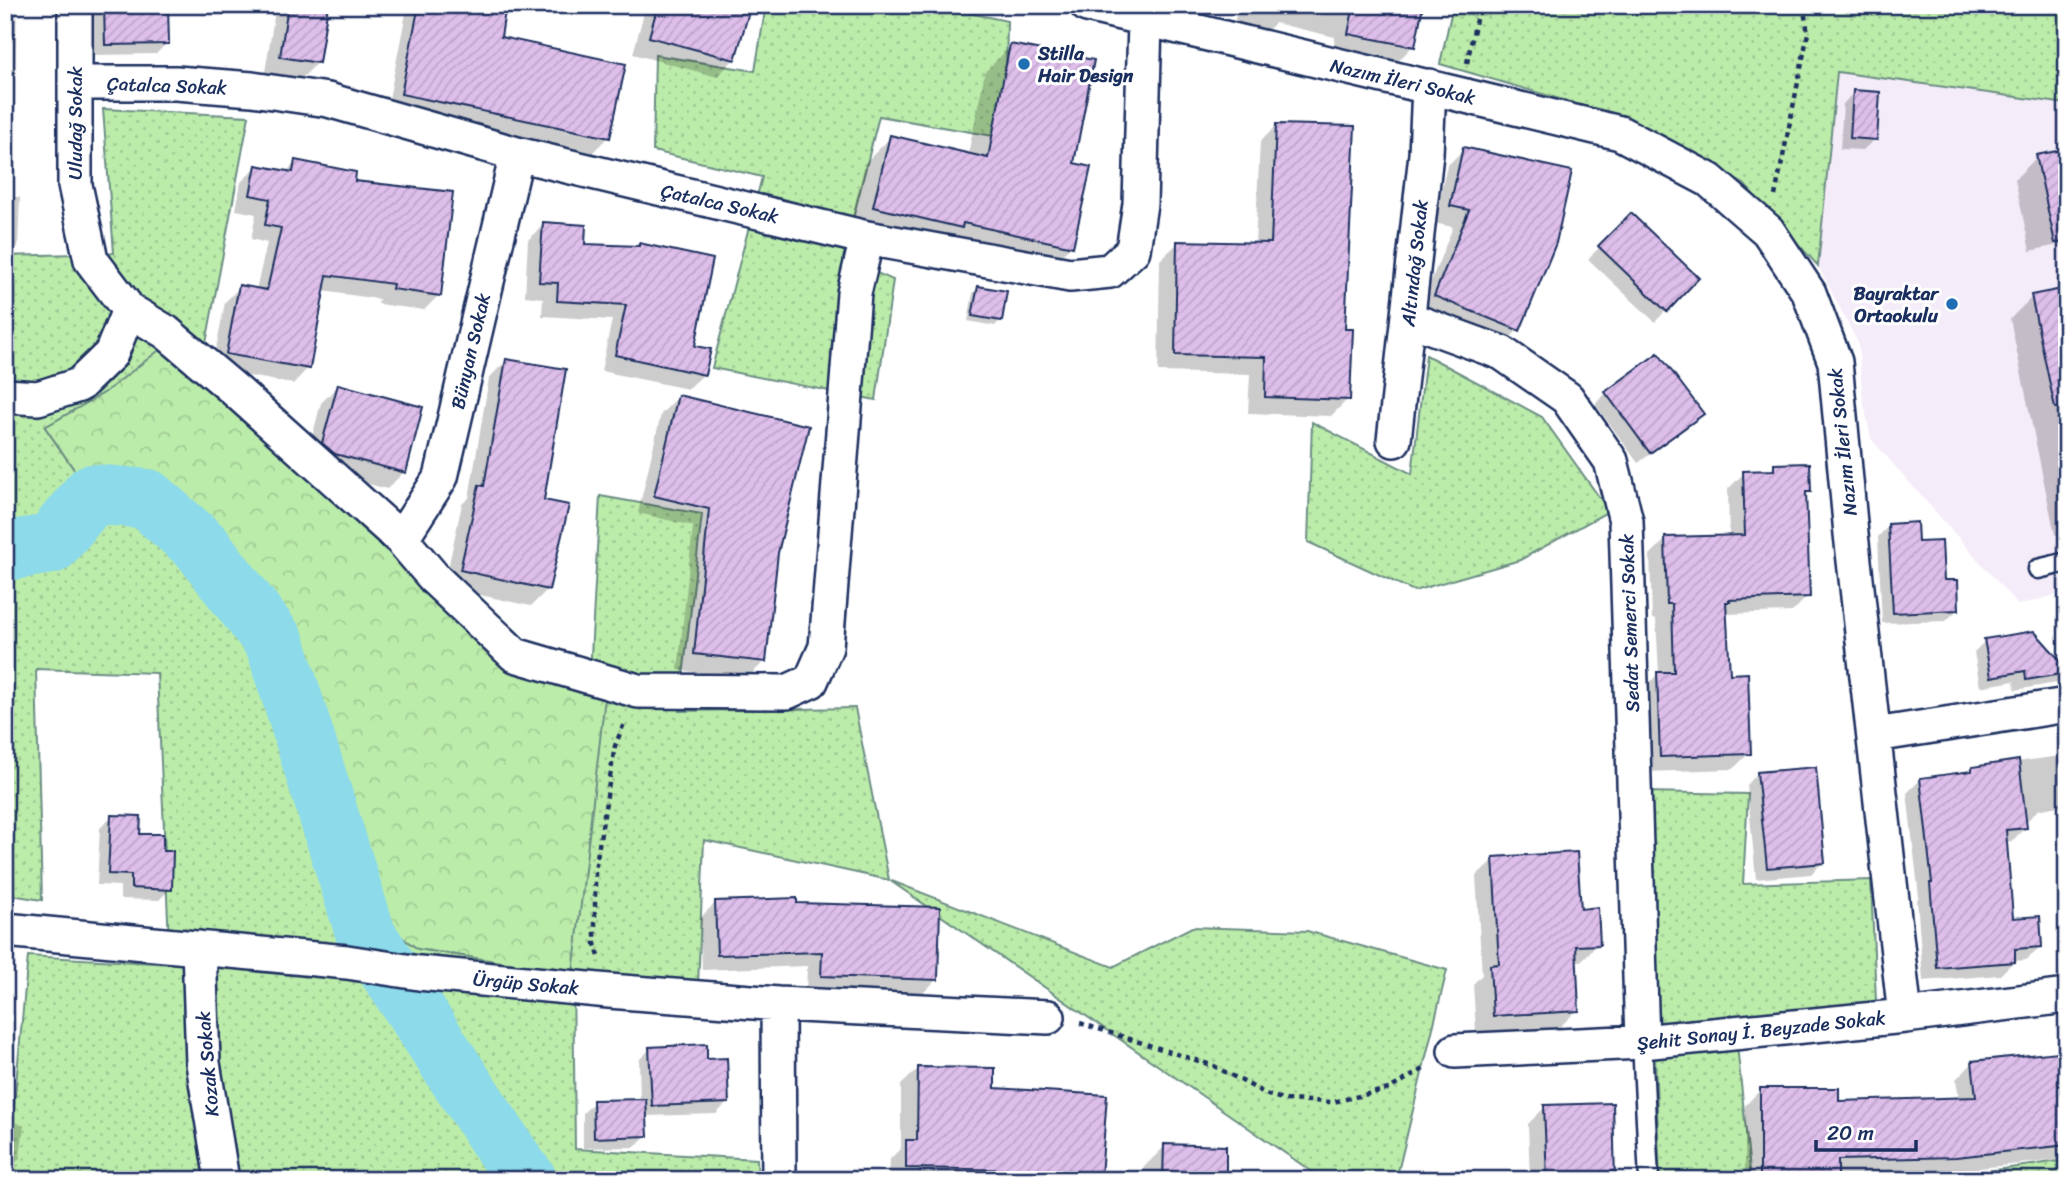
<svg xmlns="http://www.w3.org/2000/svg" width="2072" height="1185" font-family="Sriracha,sans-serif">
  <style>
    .built { fill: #f5ecf9 }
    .grass { fill: url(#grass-dots); stroke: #6c8e84; stroke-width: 2 }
    .forest { fill: url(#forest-crowns); stroke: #6c8e84; stroke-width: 2 }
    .shadow { fill: #0003 }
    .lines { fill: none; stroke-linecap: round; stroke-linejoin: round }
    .river { stroke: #8cdaea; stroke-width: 60 }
    .building { fill: url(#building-hatch); stroke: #1b2f5e; stroke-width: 2 }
    .service-casing { stroke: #1b2f5e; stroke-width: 23 }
    .minor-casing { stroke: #1b2f5e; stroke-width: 38 }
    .path { stroke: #1b2f5e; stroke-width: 4.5; stroke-dasharray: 5 5; stroke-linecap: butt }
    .service { stroke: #fff; stroke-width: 18 }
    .minor { stroke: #fff; stroke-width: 33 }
    .poi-dot { fill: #1f6fb2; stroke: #fff; stroke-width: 2.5 }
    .labels { text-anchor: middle; stroke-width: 6; stroke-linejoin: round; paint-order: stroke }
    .poi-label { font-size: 19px; font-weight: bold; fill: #1b2f5e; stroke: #fff; text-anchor: start }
    .street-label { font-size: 19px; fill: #1b2f5e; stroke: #fff }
  </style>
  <defs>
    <pattern id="grass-dots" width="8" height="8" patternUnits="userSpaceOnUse" patternTransform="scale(1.75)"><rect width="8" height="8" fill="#bcecaa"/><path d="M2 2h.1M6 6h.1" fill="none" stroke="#a1cb95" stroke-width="1.8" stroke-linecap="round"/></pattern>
    <pattern id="forest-crowns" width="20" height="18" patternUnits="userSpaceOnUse" patternTransform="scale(1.75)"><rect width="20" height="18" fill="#bcecaa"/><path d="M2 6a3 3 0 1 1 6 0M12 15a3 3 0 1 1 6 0" fill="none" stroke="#a1cb95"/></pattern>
    <pattern id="building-hatch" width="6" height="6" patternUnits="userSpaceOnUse" patternTransform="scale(1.75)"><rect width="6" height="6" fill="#debeea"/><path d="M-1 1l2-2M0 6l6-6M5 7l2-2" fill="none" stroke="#bea4cb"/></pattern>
  </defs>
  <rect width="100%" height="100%" fill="#fff"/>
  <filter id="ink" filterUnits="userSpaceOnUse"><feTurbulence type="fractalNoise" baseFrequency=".0143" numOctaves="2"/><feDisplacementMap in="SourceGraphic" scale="14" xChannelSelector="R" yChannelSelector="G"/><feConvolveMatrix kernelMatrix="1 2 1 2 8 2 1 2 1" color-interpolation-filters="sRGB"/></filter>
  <g filter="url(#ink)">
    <path class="built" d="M1837,72L2067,104V592L2018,605L1871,439L1863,399L1858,343L1818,266Z"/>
    <path class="grass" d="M766,5H933L1007,21L1005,138L879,116L843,258L893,280L876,400L712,368L762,177L653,151L655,55L755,71Z
      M1453,5H2067V104L1837,72L1818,266L1744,184L1618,116L1440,64Z
      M103,109L249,116L200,375L104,393L45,427L80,478H106L157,486L218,535L285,626L383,923L418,949L573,973L600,496L702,514L679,711L855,708L889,880L1113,967L1192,927L1307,931L1447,970L1396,1180H1324L889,880L704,840L698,986L573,974L575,1149L757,1159L758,1180H7L28,956L170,964L157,673L36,669L42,900L5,894V256L114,253Z
      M1426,355L1542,417L1609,511L1520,560L1414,591L1308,542L1312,422L1412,474Z
      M1644,792L1748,794L1743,884L1871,880L1876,1002L1734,1016L1751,1180H1660Z
      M2067,1160V1180H1922Z"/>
    <path class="forest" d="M167,344L516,670L605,697L573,973L418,949L383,924L285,626L218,535L157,486L106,478H80L45,427L104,393Z"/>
    <path class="shadow" d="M5,5H17L12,197H20L18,247L5,260Z
      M94,5H166L167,43L156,54L94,55Z
      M276,5H327L318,62L302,78L265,72Z
      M403,5H504L499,39L608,137L592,153L387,109L407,8H403Z
      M646,5H749L734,59L717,77L633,54Z
      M1112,5H1180L1165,20Z
      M1238,5H1421L1413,46L1397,62L1333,50L1335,37L1275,23L1266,32L1234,24Z
      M1011,46L1071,164V246L1045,273L848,233L865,163L891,137L968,155L985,72Z
      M1854,92L1875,139L1863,150L1840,149L1843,104Z
      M1277,125L1344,331L1348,399L1331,416L1248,413L1250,374L1158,372L1160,260L1178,243L1255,244L1260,142Z
      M1464,149L1518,330L1501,347L1418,313L1453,227L1434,223L1447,166Z
      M2067,150V243L2030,251L2015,179L2037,157Z
      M296,162L353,182L439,295L424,310L378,304L379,299L322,291L308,368L293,384L212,369L225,302L240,287L256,290L267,243L251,239L256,214L236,210L241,182L256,167L285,173Z
      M1631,215L1697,278L1655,322L1588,259Z
      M544,224L583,246L693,347L704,374L688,389L601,371L612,320L542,316L543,298L525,296L528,240Z
      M978,288L1000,320L995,326L968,321L973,293Z
      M2067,289V532L2055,535L2010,319L2032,297Z
      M506,361L542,501L548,589L531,606L444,587L462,504L469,498L489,378Z
      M338,386L404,472L387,489L317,470L306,460L321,403Z
      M1606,393L1701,414L1690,425L1638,463L1595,404Z
      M678,397L765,661L747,678L678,670L693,526L638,513L661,414Z
      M1775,466L1809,491L1804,496L1808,596L1792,612L1725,614L1728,676L1749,753L1733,769L1645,772L1642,690L1659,673L1656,619H1652L1650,555L1666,539L1729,537L1728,489L1744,473L1769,472Z
      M1889,525L1916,544L1942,582L1958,609L1946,621L1882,623L1878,537Z
      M1985,641L2067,671V674L2057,683L2015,690L2014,681L1980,687L1974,652Z
      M2067,755V804L2038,810L2026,822V827L2012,841L2006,842L2012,920L2041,946L2026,960L2014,961L2000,975L1923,981L1917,899L1919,897L1907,793L1921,779L1967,774L1973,768Z
      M1758,773L1823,862L1811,874L1756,879L1747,785Z
      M111,817L161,853L170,889L159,900L120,899V886L97,885L100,828Z
      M1494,859L1579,910L1598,944L1581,961H1575L1577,1010L1560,1027L1476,1032L1473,984L1482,975L1476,876Z
      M715,903L796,904L936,980L921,995L806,991L807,966L702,970L700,918Z
      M650,1049L705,1061L727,1103L716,1114L645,1116L646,1135L635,1147L583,1148V1113L594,1102L640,1101L639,1060Z
      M1973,1063L2067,1070V1152L2059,1160L1938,1172L1837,1175L1832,1180H1745V1106L1761,1089L1837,1103L1959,1099L1956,1079Z
      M919,1068L993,1089L1100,1176L1096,1180H889L890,1159L901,1148V1085Z
      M1545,1107L1614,1180H1530L1528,1124Z
      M5,1123L24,1125L20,1158L10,1168L5,1167Z
      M1165,1146L1224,1180H1142L1143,1168Z"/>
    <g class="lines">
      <path class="river" d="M5,551L51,544L92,494L147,499L202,547L275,643L366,935L519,1170L527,1180"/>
    </g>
    <path class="building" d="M104,5H168L169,44L105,45Z
      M288,5H328L319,63L280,57Z
      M419,5H506L501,37L626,64L610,138L401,94Z
      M658,5H751L735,60L649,37Z
      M1354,5H1423L1415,47L1348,34Z
      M1010,44L1094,60L1074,163L1091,167L1073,247L963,223L962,228L873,207L890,135L988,158Z
      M1853,90L1880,92L1877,140L1850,138Z
      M1276,124L1355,126L1345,329H1353L1350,400L1265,397L1266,357L1175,355L1177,241L1271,243Z
      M1463,147L1572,171L1556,243L1520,331L1434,296L1469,210L1450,206Z
      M2067,149V242L2055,243L2036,155Z
      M295,160L356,172L355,181L453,192L441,296L392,289L393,284L327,275L310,369L226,354L239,285L267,290L281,228L265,225L270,199L250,195L256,165L293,172Z
      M1631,213L1699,278L1667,312L1598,246Z
      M543,222L586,225L585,244L639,246V243L713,259L695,346L711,349L705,375L615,355L626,305L557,301L558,283L539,282Z
      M978,286L1007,291L1002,321L972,316Z
      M2067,288V407L2055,408L2031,295Z
      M1658,353L1704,414L1650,453L1605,392Z
      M506,359L566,369L544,500L569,505L549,590L460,570L479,485L484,486Z
      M338,384L423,407L406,473L335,454L322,443Z
      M678,395L809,426L778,553L766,662L694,654L709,509L654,496Z
      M1810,463L1811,492H1806L1810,597L1729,600L1730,602H1726L1730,674L1748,673L1751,754L1660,757L1657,672H1674L1672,604H1667L1665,537L1745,535L1743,471L1774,470V464Z
      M1917,522L1918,542L1942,541L1944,580H1958L1959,610L1893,613L1888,524Z
      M2034,631L2067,668V673L2026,680L2025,671L1991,677L1984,639Z
      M2019,760L2027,828L2006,830L2013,918L2040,916L2042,947L2015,949V962L1937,968L1930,883H1932L1920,778L1972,771V767Z
      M1816,767L1825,863L1767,868L1757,772Z
      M111,815L141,816L140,834H163V851H173L172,890L131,888V875L108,874Z
      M1577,852L1581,909L1598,907L1600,945L1576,946L1579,1011L1493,1016L1490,965L1499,964L1493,857Z
      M797,898V903L940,907L938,980L821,976L822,952L717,955L715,901Z
      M707,1044V1059L727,1058L729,1103L652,1106L649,1047Z
      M2067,1051V1145L1956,1157L1838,1160V1176H1760V1088H1839V1101L1976,1097L1972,1061Z
      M918,1067L995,1068V1088L1107,1095L1101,1177L1023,1170L906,1168V1140H917Z
      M646,1099L648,1136L594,1138L593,1100Z
      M1613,1103L1615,1180H1547L1544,1105Z
      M1164,1144L1226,1146V1180H1163Z"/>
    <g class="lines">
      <defs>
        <path id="service" d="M2038,569L2067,562
          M1642,1042L1649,1180"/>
        <path id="minor" d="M75,5V185L91,260L129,310L166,332L236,391L401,539L436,580L515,655L638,691L787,692L811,681L826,647L854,293L867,238
          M1087,5L1620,133L1709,180L1768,231L1809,293L1835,362L1851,534L1905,1016
          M76,83H176L252,89L328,100L517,154L867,238L1070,275L1110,271L1133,250L1140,204L1145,21
          M1409,319L1502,353L1567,398L1611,461L1626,521L1642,1042
          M5,396L38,398L79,385L111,354L129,310
          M1394,440L1426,154L1429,86
          M401,539L441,477L517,154
          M1875,735L2067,705
          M5,930L347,962L419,973L609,991L778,1004L1048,1017
          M199,948L203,1063L222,1180
          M778,1004L779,1180
          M1455,1051L1642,1042L1905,1016L2067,996"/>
      </defs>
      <use href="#service" class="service-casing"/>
      <use href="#minor" class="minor-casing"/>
      <path class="path" d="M1467,63L1479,5
        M1775,196L1808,33L1803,5
        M599,956L595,944V870L615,746L625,721
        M1080,1023L1214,1066L1268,1095L1286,1100L1333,1102L1389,1089L1427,1067"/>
      <use href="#service" class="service"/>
      <use href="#minor" class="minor"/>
    </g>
  </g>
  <g class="poi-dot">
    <circle cx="1024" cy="64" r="7"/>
    <circle cx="1952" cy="304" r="7"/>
  </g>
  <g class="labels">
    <g class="poi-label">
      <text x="1038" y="60">Stilla<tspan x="1038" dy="22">Hair Design</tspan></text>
      <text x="1938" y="300" text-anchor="end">Bayraktar<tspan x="1938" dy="22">Ortaokulu</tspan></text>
    </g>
    <g class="street-label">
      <text transform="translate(1403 81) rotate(13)" y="7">Nazım İleri Sokak</text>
      <text transform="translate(167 85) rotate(2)" y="7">Çatalca Sokak</text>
      <text transform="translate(75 123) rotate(-90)" y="7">Uludağ Sokak</text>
      <text transform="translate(720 203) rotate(13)" y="7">Çatalca Sokak</text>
      <text transform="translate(1414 263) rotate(-84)" y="7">Altındağ Sokak</text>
      <text transform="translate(470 351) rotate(-77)" y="7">Bünyan Sokak</text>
      <text transform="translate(1842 442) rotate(-96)" y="7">Nazım İleri Sokak</text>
      <text transform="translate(1629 623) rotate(-92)" y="7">Sedat Semerci Sokak</text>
      <text transform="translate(526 983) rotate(5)" y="7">Ürgüp Sokak</text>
      <text transform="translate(1761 1030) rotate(-6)" y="7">Şehit Sonay İ. Beyzade Sokak</text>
      <text transform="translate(207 1064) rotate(-95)" y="7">Kozak Sokak</text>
    </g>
  </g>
  <rect width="2072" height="1185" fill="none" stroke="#fff" stroke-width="28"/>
  <rect x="14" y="14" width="2044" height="1157" fill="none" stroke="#1b2f5e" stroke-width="2.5" filter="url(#ink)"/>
  <path d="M1816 1140v10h100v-10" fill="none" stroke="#1b2f5e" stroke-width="3.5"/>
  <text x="1827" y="1140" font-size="21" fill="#1b2f5e" stroke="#ffffff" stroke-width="5" paint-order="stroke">20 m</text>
</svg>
